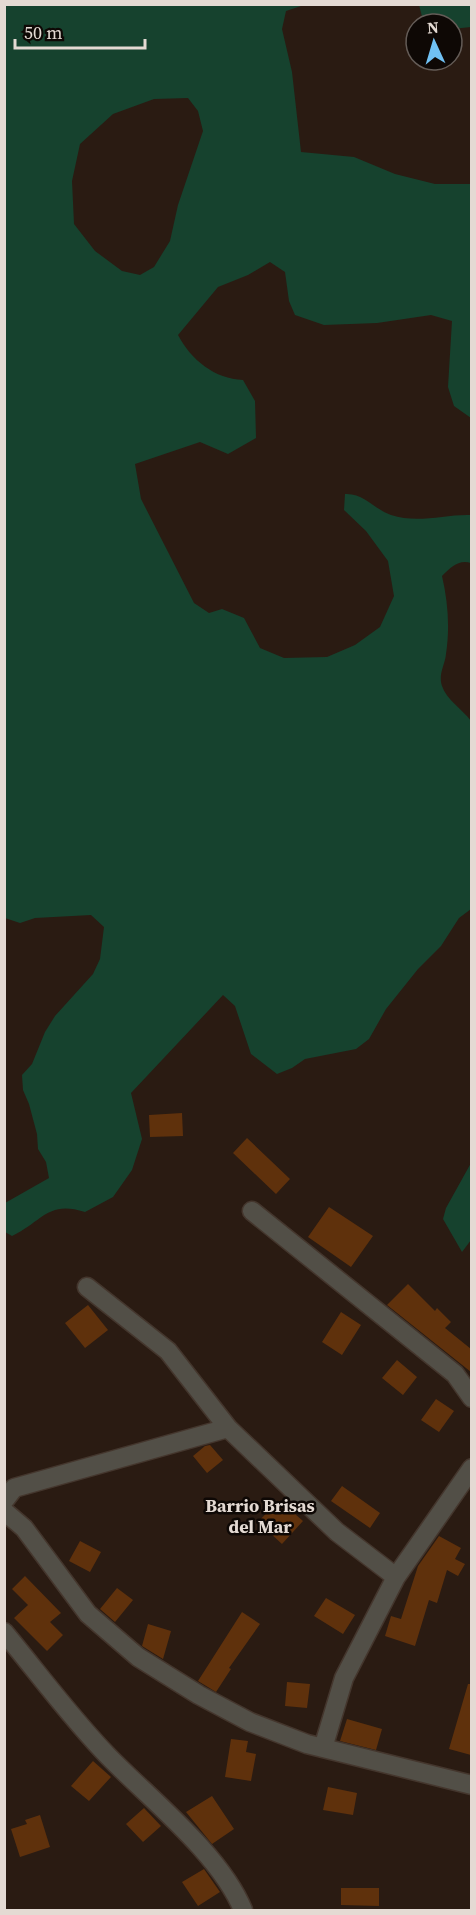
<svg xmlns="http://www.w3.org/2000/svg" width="476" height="1915" font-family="'Source Serif 4',serif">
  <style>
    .green { fill: #16422e; fill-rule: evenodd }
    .building { fill: #5f310c }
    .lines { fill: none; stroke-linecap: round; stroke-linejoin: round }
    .minor-casing { stroke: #44362d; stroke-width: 21 }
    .minor { stroke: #524f47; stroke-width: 18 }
    .labels { text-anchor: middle; stroke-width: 5; stroke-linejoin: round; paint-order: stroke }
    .neighbourhood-label { font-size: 18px; font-weight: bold; fill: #e4dad3; stroke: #0e0805 }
  </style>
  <rect width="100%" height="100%" fill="#2a1b12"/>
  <path class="green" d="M5,4L304,5L286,11L282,29L292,72L301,152L354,157L395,174L435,184H472L471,418L454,406L448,387L452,321L431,315L377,323L324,325L295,315L289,301L285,272L270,262L248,275L218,287L178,335C191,360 215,379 243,380L255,401L256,438L228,454L200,442L135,464L141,499L194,603L209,613L222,609L244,618L260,648L284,658L327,657L355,645L380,627L394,596L388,561L366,531L344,510L345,494C364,493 374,509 391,515C418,524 445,514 471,515V563C459,559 451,567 442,576C448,602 450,628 446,654C445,665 438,674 442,686C446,699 463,710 471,721V909L459,918L441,946L418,969L386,1009L369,1039L356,1049L305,1059L292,1068L277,1074L251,1054L235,1006L223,995L131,1093L142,1139L132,1170L113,1197L85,1212C48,1200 43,1221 12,1236L5,1232V1203L49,1178L46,1162L38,1149L37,1134L29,1104L23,1090L22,1075L32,1064L45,1032L55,1016L93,974L100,959L104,927L91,915L35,918L20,923L5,918ZM188,98L198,111L203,131L178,205L170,241L154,267L140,275L122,271L95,251L74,224L72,181L80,144L113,114L154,99Z
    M419,5H471V27L452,29V24H424Z
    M471,1163V1240L462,1252L443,1219L446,1208Z"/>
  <path class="building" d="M182,1113L183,1136L150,1137L149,1115Z
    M247,1138L290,1179L276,1194L233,1153Z
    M329,1207L373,1236L351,1267L308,1237Z
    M408,1284L435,1311L437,1308L451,1322L445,1328L471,1349V1372L387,1305Z
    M88,1305L108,1330L85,1348L65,1323Z
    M341,1312L361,1325L342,1355L322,1342Z
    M397,1360L417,1377L403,1395L382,1378Z
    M436,1399L454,1411L439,1432L421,1420Z
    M210,1445L223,1460L207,1473L193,1456L205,1446Z
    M342,1486L380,1513L370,1528L331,1501Z
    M279,1500L303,1521L282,1544L258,1522Z
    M439,1536L461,1548L455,1559L465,1564L458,1576L447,1570L437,1603L429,1600L415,1646L385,1636L391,1616L401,1619L418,1566Z
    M80,1541L101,1552L90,1572L69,1561Z
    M25,1576L61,1613L50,1622L63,1635L47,1651L14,1618L28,1605L12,1589Z
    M117,1588L133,1600L115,1622L100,1609Z
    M326,1598L355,1615L343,1634L314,1616Z
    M242,1612L260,1624L229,1668L231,1669L216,1692L198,1681Z
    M148,1624L171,1631L163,1659L142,1646Z
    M287,1682L310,1684L307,1708L285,1706Z
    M468,1684H471V1755L449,1749Z
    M347,1719L382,1729L376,1750L340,1741Z
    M231,1739L248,1741L246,1752L256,1754L251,1781L225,1777Z
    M93,1761L111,1777L89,1801L71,1786Z
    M328,1787L357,1793L353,1815L323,1810Z
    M212,1796L234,1829L212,1844L186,1812Z
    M144,1808L161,1826L143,1842L126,1824Z
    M40,1815L50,1847L20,1857L11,1829L27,1824L25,1820Z
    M204,1869L220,1892L198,1906L182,1882Z
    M341,1888H379V1906L341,1905Z"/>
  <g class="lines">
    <defs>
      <path id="minor" d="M252,1211L455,1374L472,1398
        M87,1287L168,1351L228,1428L337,1532L396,1577
        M4,1501L14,1488L228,1428
        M4,1511L24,1528L88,1614L138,1657L199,1695L250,1722L307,1744L472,1785
        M4,1632C38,1673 71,1718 108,1756C150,1799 220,1854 243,1910
        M323,1748L344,1678L396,1577L472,1468"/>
    </defs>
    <use href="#minor" class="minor-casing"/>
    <use href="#minor" class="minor"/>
  </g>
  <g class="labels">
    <g class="neighbourhood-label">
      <text x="260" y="1512">Barrio Brisas<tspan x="260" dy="21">del Mar</tspan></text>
    </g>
  </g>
  <rect width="476" height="1915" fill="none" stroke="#e4dad3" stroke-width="12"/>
  <g transform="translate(434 42) rotate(356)"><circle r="28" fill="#0e0805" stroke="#645c57" stroke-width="1.5"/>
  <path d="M0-4.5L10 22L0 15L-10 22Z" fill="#70c1f4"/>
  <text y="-9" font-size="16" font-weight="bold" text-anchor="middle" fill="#e4dad3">N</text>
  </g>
  <path d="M15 39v9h130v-9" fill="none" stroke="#e4dad3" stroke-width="3"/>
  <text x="24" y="39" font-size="18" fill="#e4dad3" stroke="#0e0805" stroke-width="4.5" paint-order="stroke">50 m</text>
</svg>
